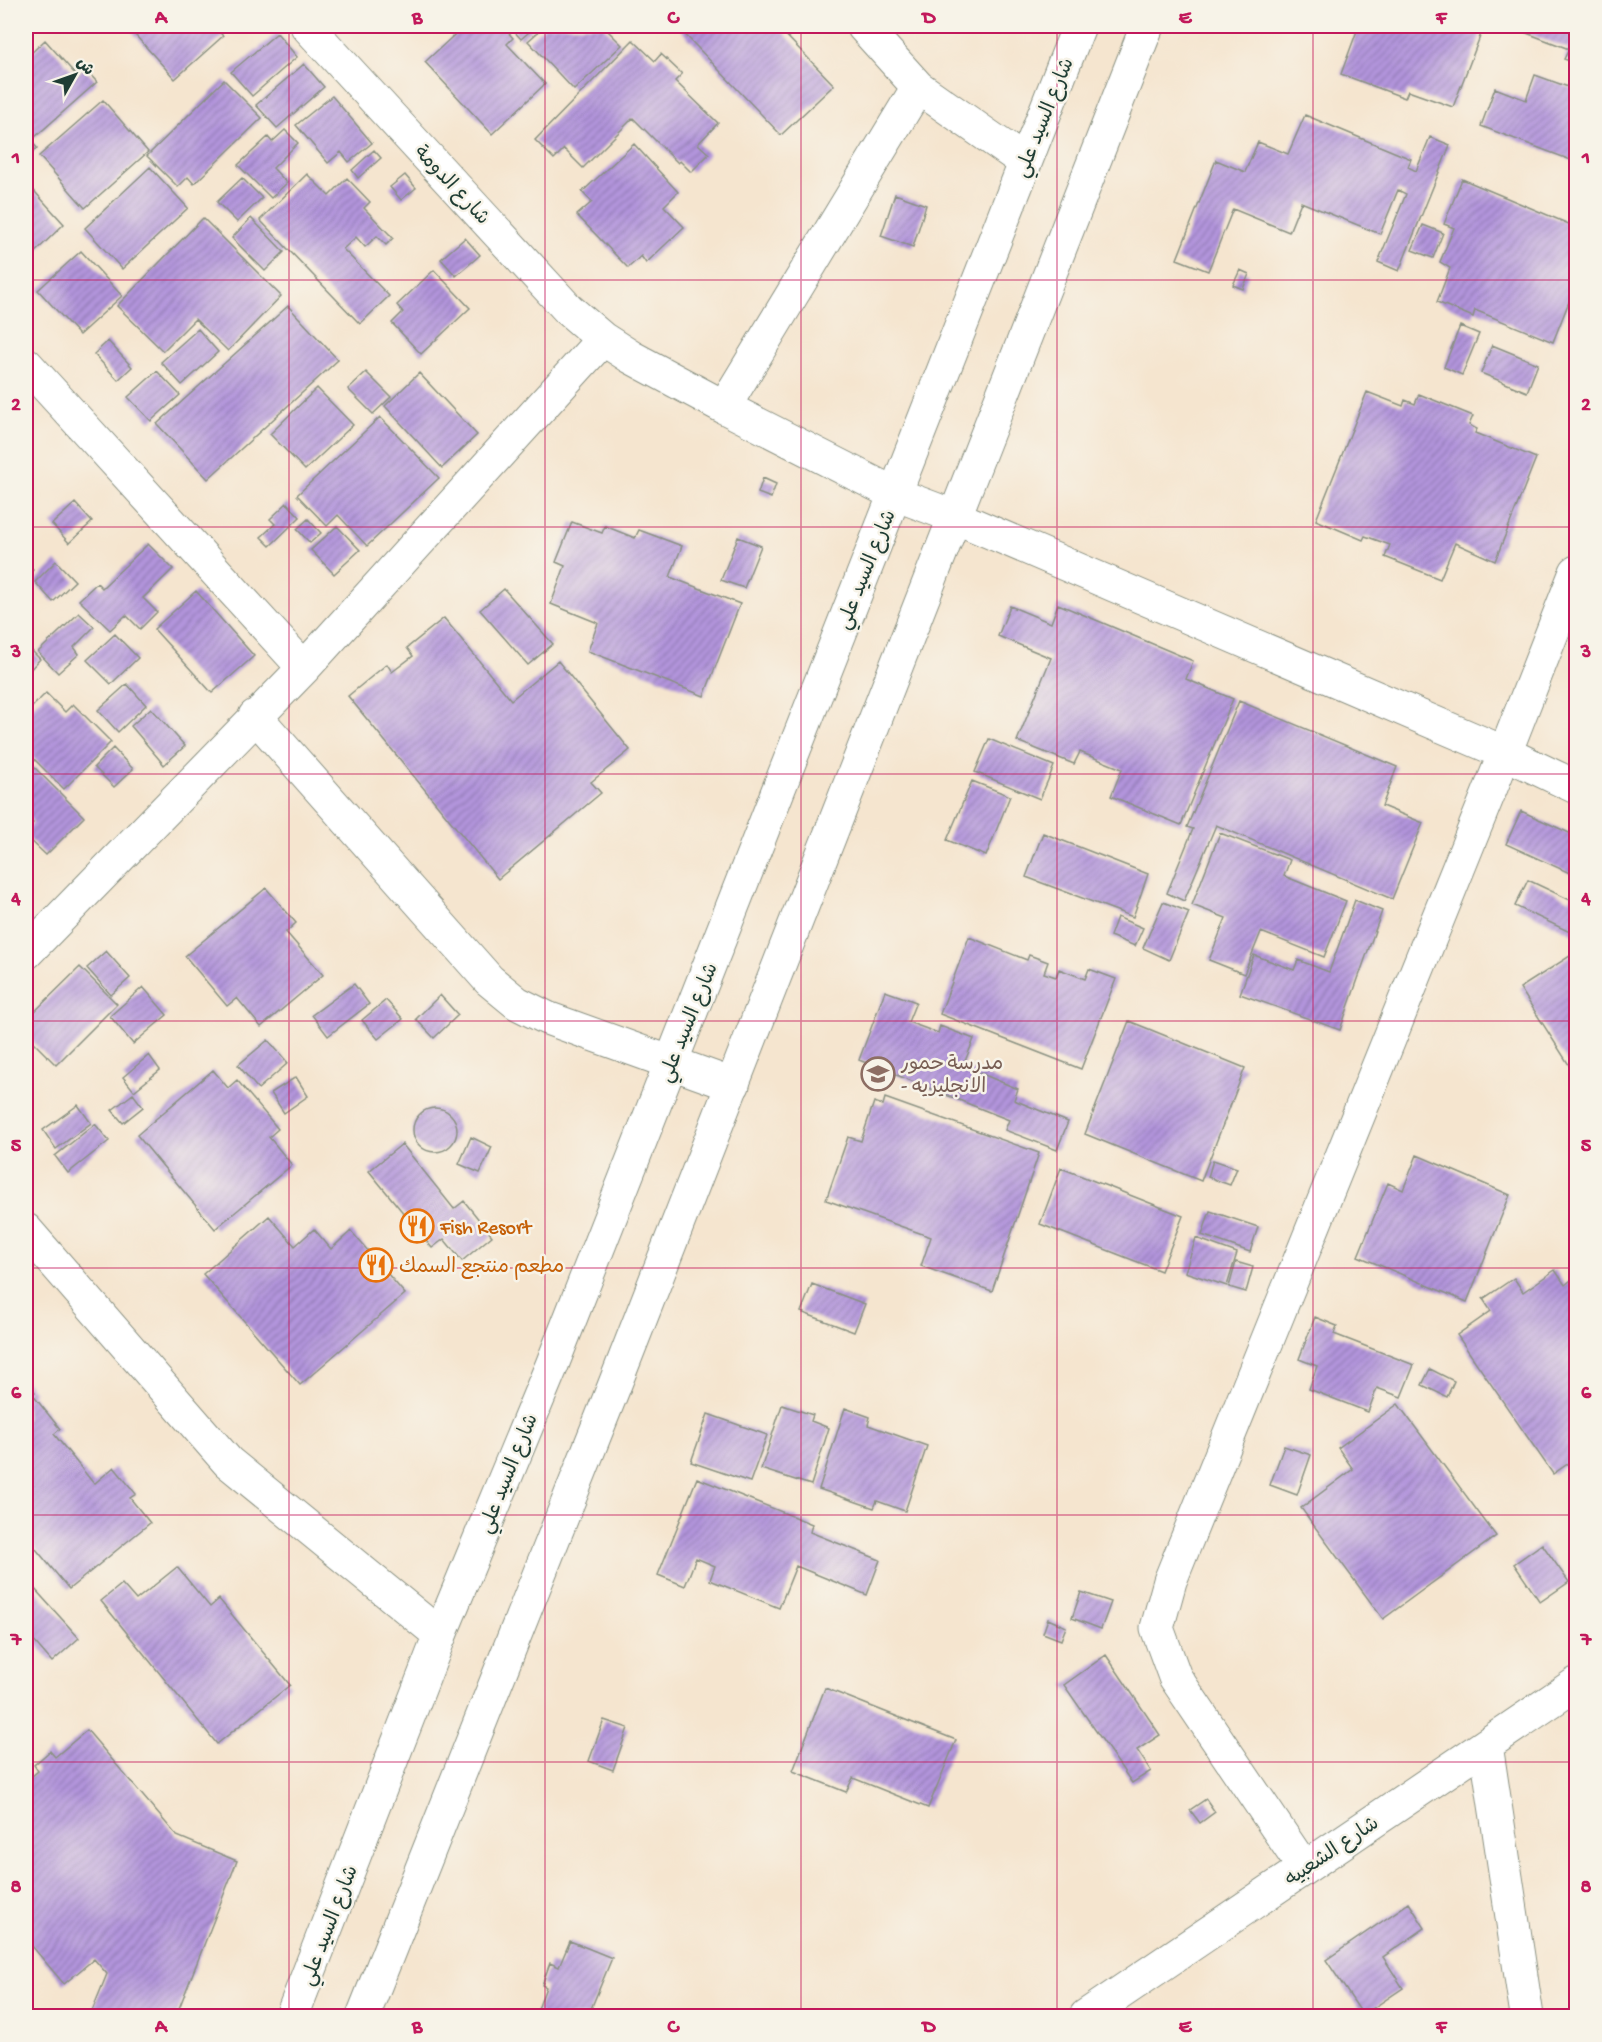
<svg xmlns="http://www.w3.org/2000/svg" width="1602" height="2042" font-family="'Gochi Hand','Playpen Sans Arabic',sans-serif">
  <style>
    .building { fill: url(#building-hatch) }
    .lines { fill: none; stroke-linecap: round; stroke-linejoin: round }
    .minor-casing { stroke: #8a9182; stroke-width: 35 }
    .major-casing { stroke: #8a9182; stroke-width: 35 }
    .minor { stroke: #fff; stroke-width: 33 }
    .major { stroke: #fff; stroke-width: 33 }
    .grid { fill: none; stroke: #c2185b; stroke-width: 1.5; stroke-opacity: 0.55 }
    .labels { text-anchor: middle; stroke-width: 5; stroke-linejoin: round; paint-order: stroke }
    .street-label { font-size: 20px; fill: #1f3d34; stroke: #f7f3e8 }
    .education-label { font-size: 20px; fill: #785e54; stroke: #f7f3e8; text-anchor: start }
    .food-label { font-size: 20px; fill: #c56008; stroke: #f7f3e8; text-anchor: start }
    .neatline { fill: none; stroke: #c2185b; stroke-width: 2 }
    .grid-label { font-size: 20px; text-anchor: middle; font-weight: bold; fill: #c2185b }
  </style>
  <defs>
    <pattern id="building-hatch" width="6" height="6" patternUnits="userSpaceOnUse" patternTransform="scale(1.5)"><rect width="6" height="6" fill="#b294dc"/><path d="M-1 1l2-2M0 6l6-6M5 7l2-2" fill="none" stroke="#907ab3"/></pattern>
  </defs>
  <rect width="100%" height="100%" fill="#f7f3e8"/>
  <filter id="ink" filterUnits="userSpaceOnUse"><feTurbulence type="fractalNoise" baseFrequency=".0167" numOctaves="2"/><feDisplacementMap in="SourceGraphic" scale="12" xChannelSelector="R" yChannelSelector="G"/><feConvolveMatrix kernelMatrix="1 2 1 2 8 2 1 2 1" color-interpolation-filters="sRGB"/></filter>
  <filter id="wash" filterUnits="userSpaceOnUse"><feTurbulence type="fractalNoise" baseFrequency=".008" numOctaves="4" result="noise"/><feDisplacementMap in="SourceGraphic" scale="24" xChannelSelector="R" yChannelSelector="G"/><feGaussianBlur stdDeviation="1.35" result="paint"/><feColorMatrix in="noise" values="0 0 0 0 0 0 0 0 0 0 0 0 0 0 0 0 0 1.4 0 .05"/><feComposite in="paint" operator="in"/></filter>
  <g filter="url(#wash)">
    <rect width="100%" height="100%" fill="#f5e5cf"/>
    <g id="blocks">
      <path class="building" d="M127,26H214L223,36L175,79Z
        M464,26H502L513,38L507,44L545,84L492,134L425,62Z
        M509,26H536L521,39Z
        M545,26H603L622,45L574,90L528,41Z
        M677,26H777L834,85L781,135Z
        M1352,26H1484L1453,107L1408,91L1405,98L1341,74L1358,28Z
        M1517,26H1576V63L1564,59L1569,49L1516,29Z
        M277,33L297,57L252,96L231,72Z
        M45,40L76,75L84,68L97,82L35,137L26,126V58Z
        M633,40L655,61L661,54L682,74L675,81L718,123L698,144L709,154L691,172L680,161L678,163L633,118L583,168L564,149L554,159L535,140Z
        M304,64L324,87L277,128L256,105Z
        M1535,75L1571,88L1576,75V162L1481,126L1495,88L1526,100Z
        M224,80L262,118L194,184L188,177L178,187L147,156Z
        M332,96L372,143L349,162L341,152L328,163L296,125Z
        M103,100L148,152L85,208L39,156Z
        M1305,115L1411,159L1408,167L1416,171L1430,137L1450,145L1399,271L1378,262L1406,194L1398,190L1380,234L1301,202L1289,232L1233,209L1208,271L1177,259L1216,160L1245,172L1258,142L1288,154Z
        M285,130L298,143L273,168L287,183L271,198L238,165L268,137L272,142Z
        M26,135L37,148L26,158Z
        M634,144L678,192L664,206L684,227L646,263L641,256L628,268L577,215L592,202L582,192Z
        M374,150L381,158L358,178L352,170Z
        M150,167L188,208L122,269L85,228Z
        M307,174L329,196L347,178L370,202L364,208L393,238L386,245L377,236L365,247L356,237L343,249L389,296L360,324L260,220Z
        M405,175L416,188L401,200L390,187Z
        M242,178L262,198L237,222L217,202Z
        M1462,179L1576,227V284L1553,342L1475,310L1473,317L1437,302L1450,268L1440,262L1454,228L1444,224Z
        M26,182L64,224L26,261Z
        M895,194L926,205L913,247L881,236Z
        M203,218L281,296L228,351L195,319L163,351L117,306Z
        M251,218L284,252L265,271L232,238Z
        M1423,225L1443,233L1433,258L1412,250Z
        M465,238L480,255L456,276L441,259Z
        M81,251L122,296L79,335L38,290Z
        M434,270L470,308L421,354L392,323L403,312L397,305Z
        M1240,270L1249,274L1243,289L1233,285Z
        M288,306L338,360L208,479L157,424Z
        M1460,326L1479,334L1462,375L1444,367Z
        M198,329L218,352L182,385L161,362Z
        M108,341L132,367L118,380L94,354Z
        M1492,345L1538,364L1527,392L1481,373Z
        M157,371L180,395L151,421L128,397Z
        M366,372L391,397L373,414L348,389Z
        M419,373L477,435L442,468L385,406Z
        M317,388L353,425L305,470L270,434Z
        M1367,392L1403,406L1405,400L1415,404L1419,394L1473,416L1469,425L1477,429L1475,433L1536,458L1495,561L1455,543L1440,579L1385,557L1390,545L1365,536L1363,540L1316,520Z
        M380,417L439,478L367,546L338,515L327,526L297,495Z
        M763,478L776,484L771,498L758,493Z
        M75,503L92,522L69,543L52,524Z
        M287,503L300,517L270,546L261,537L275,524L270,519Z
        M308,519L321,533L310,543L297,529Z
        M572,522L602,533L605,526L635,538L639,530L682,546L670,577L740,604L704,696L588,651L598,623L551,604L565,566L556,562Z
        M337,526L360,550L334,574L311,550Z
        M738,537L761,546L744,588L721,580Z
        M148,544L173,569L143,598L157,612L140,629L126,615L110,630L79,600L97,583L102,588Z
        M56,561L75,581L53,602L35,582Z
        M26,562L33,570L26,578Z
        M504,589L553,644L528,665L480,610Z
        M196,591L254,656L212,693L154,629Z
        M1058,604L1193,661L1186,679L1233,699L1181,825L1111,796L1122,769L1080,752L1074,764L1017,741L1051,658L998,636L1010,606L1051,623Z
        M79,613L94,627L74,647L79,654L58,673L38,652Z
        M444,618L511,700L558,661L630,750L591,782L601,793L498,879L348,696L387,664L392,672L413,656L407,648Z
        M115,634L138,658L111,684L87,660Z
        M26,645L40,659L26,674Z
        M127,684L146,705L118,732L98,710Z
        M46,693L65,712L73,704L111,742L64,789L26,751V713Z
        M1239,701L1397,767L1382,806L1423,823L1392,899L1216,825L1184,901L1167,893L1193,829L1187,827Z
        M151,708L185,746L164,765L131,726Z
        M989,739L1054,766L1040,799L975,772Z
        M113,748L133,769L114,787L94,767Z
        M34,767L84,817L46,855L26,836V831L33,823L26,815V799L29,795L26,791V775Z
        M972,781L1010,796L986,856L947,840Z
        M1521,811L1576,836V868L1574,875L1506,844Z
        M1043,833L1148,874L1133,917L1026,877Z
        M1220,833L1290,860L1284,876L1346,901L1324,957L1261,932L1244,974L1209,960L1226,918L1192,905Z
        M1528,880L1570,900L1576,886V928L1574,934L1515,906Z
        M266,888L296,923L286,932L323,975L261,1027L237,998L227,1006L185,956Z
        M1355,900L1382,911L1340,1030L1240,994L1254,955L1294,970L1298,960L1329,972Z
        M1163,902L1189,912L1169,960L1143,948Z
        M1117,917L1143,928L1135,946L1110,936Z
        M969,937L1027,960L1029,955L1048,962L1044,973L1056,977L1059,969L1085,979L1089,969L1116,979L1081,1069L940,1014Z
        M106,951L130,978L111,995L87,968Z
        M1576,952V1076L1520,988Z
        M80,967L117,1004L56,1065L26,1035V1020Z
        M354,984L369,1004L328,1036L312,1015Z
        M143,987L167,1015L133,1044L110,1016Z
        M885,991L916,1002L908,1022L938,1033L940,1026L974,1039L963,1066L1018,1089L1014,1100L1068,1122L1057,1150L1005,1130L1009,1120L859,1060Z
        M440,995L458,1015L434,1038L416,1019Z
        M386,1000L403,1019L378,1039L362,1020Z
        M1129,1021L1245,1068L1201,1181L1085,1134Z
        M268,1040L288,1063L258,1089L238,1065Z
        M149,1055L160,1070L134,1091L123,1077Z
        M213,1070L228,1088L237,1080L278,1129L269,1137L292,1165L215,1229L137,1135Z
        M296,1077L308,1096L284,1113L271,1093Z
        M133,1094L143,1107L123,1123L112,1110Z
        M885,1098L1039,1153L992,1291L921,1266L931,1237L826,1200L848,1137L861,1141L874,1102L883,1105Z
        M78,1105L91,1123L56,1149L43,1130Z
        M413 1130a22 22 0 1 1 44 0a22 22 0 1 1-44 0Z
        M95,1124L109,1141L68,1173L55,1156Z
        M471,1137L492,1147L480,1173L459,1164Z
        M402,1144L454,1209L464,1201L492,1236L462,1261L444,1239L432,1248L369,1171Z
        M1417,1155L1510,1195L1467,1302L1358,1256L1388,1183L1403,1190Z
        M1213,1160L1237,1168L1230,1185L1208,1177Z
        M1061,1168L1183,1216L1161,1271L1040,1224Z
        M1210,1211L1258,1227L1250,1252L1202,1235Z
        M269,1216L295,1246L314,1229L331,1249L351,1231L405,1294L300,1385L203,1274Z
        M1196,1238L1237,1253L1227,1286L1185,1272Z
        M1236,1262L1253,1267L1246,1292L1229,1287Z
        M1555,1270L1565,1285L1576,1276V1458L1553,1474L1457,1335L1491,1311L1483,1299L1514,1278L1523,1292Z
        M812,1284L865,1304L854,1332L801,1312Z
        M1315,1317L1337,1326L1334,1334L1414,1365L1401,1397L1377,1388L1368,1412L1309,1389L1317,1366L1299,1359Z
        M1430,1369L1454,1381L1447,1397L1422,1385Z
        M26,1381L35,1392L32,1394L60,1429L54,1434L94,1484L114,1467L136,1494L130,1498L150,1523L69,1589L26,1537Z
        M1398,1404L1496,1536L1383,1619L1301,1508L1353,1469L1338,1448Z
        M782,1405L813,1415L811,1421L829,1428L811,1485L761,1469Z
        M845,1408L870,1417L868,1425L927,1446L905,1511L877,1501L874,1508L819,1489Z
        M708,1414L767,1435L750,1482L691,1462Z
        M1284,1446L1311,1455L1297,1495L1270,1485Z
        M697,1478L812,1524L810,1532L880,1560L867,1595L796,1566L779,1608L710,1580L715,1566L696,1558L685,1586L658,1575Z
        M1542,1544L1569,1582L1540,1602L1514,1564Z
        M177,1567L210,1607L219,1599L290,1685L217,1744L101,1601L122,1584L136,1600Z
        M33,1587L79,1638L52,1662L26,1632V1594Z
        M1081,1592L1111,1602L1101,1629L1072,1618Z
        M1048,1619L1066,1627L1061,1640L1043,1633Z
        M1106,1655L1160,1735L1137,1750L1151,1771L1132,1783L1064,1685Z
        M825,1688L956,1740L928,1808L853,1778L846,1792L793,1771Z
        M604,1720L628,1728L613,1770L589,1761Z
        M87,1730L177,1836L237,1861L176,2016H90L107,1974L94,1959L64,1984L26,1939V1781L38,1771L34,1765L50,1751L55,1757Z
        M1206,1799L1215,1812L1200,1823L1190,1810Z
        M1409,1903L1425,1928L1383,1957L1403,1988L1363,2015L1326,1960Z
        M570,1941L612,1958L588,2016H547L537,2012L546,1987L542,1985L550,1963L559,1967Z"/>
    </g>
  </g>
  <g filter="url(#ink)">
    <use href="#blocks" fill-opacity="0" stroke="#8a9182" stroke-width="1.5"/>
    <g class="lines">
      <defs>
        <path id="minor" d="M307,26L568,309L603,339L631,357L724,407L895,494L953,516L1505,753L1576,787
          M863,26L918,87L1025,162
          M26,364L304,668
          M724,407L918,87
          M255,716L489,980L517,1003L547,1018L733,1085
          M26,953L304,668L603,339
          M26,1230L228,1462L440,1635
          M1486,1745L1527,2016
          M1304,1868L1175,1677L1157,1628L1170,1581L1505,753L1576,572
          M1086,2016L1576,1684"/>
        <path id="major" d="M292,2016L440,1635L552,1365L1079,26
          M363,2016L613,1389L1147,26"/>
      </defs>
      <use href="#minor" class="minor-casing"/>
      <use href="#major" class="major-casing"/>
      <use href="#minor" class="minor"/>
      <use href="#major" class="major"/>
    </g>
  </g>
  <path class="grid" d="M289,26V2016M545,26V2016M801,26V2016M1057,26V2016M1313,26V2016M26,280H1576M26,527H1576M26,774H1576M26,1021H1576M26,1268H1576M26,1515H1576M26,1762H1576"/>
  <defs>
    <symbol id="school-ring" viewBox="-11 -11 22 22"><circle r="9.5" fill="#f7f3e8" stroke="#8d6e63" stroke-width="1.5"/><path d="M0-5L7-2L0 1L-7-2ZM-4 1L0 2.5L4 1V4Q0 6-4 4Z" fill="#8d6e63"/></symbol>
    <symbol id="restaurant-ring" viewBox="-11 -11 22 22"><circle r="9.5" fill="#f7f3e8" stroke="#e8710a" stroke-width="1.5"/><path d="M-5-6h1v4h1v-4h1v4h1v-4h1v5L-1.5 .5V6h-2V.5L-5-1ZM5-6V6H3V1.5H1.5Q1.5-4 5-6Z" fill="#e8710a"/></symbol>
  </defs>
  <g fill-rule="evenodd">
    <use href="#school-ring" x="859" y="1055" width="38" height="38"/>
    <use href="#restaurant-ring" x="398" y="1207" width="38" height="38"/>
    <use href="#restaurant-ring" x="357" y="1246" width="38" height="38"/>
  </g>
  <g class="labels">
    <g class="street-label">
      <text transform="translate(1043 117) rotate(-68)" y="7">شارع السيد علي</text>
      <text transform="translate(453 184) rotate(47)" y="7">شارع الدومة</text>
      <text transform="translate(865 569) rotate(-68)" y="7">شارع السيد علي</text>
      <text transform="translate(687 1022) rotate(-68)" y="7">شارع السيد علي</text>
      <text transform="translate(507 1473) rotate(-68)" y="7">شارع السيد علي</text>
      <text transform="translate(1331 1850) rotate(-34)" y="7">شارع الشعبيه</text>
      <text transform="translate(328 1925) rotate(-69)" y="7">شارع السيد علي</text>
    </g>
    <g class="education-label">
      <text x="901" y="1069">مدرسة حمور<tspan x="901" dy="23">- الانجليزيه</tspan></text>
    </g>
    <g class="food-label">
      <text x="440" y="1233">Fish Resort</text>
      <text x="399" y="1272">مطعم منتجع السمك</text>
    </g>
  </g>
  <rect width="1602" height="2042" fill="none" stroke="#f7f3e8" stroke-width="66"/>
  <g transform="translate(75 75) rotate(50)" stroke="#f7f3e8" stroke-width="4.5" paint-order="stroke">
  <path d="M0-4.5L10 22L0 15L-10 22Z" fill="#1f3d34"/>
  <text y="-9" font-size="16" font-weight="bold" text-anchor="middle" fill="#1f3d34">ش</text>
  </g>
  <rect x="33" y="33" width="1536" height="1976" class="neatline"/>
  <g class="grid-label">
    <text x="161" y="23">A</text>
    <text x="417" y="23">B</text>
    <text x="673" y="23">C</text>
    <text x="929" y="23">D</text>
    <text x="1185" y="23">E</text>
    <text x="1441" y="23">F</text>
    <text x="16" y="163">1</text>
    <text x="1586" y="163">1</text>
    <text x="16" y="410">2</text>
    <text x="1586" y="410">2</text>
    <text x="16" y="657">3</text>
    <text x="1586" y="657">3</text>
    <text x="16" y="904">4</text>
    <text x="1586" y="904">4</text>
    <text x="16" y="1151">5</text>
    <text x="1586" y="1151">5</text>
    <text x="16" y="1398">6</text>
    <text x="1586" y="1398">6</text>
    <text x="16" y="1645">7</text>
    <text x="1586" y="1645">7</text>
    <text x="16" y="1892">8</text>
    <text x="1586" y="1892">8</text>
    <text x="161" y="2032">A</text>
    <text x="417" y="2032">B</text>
    <text x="673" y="2032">C</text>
    <text x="929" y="2032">D</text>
    <text x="1185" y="2032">E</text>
    <text x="1441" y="2032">F</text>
  </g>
</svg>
